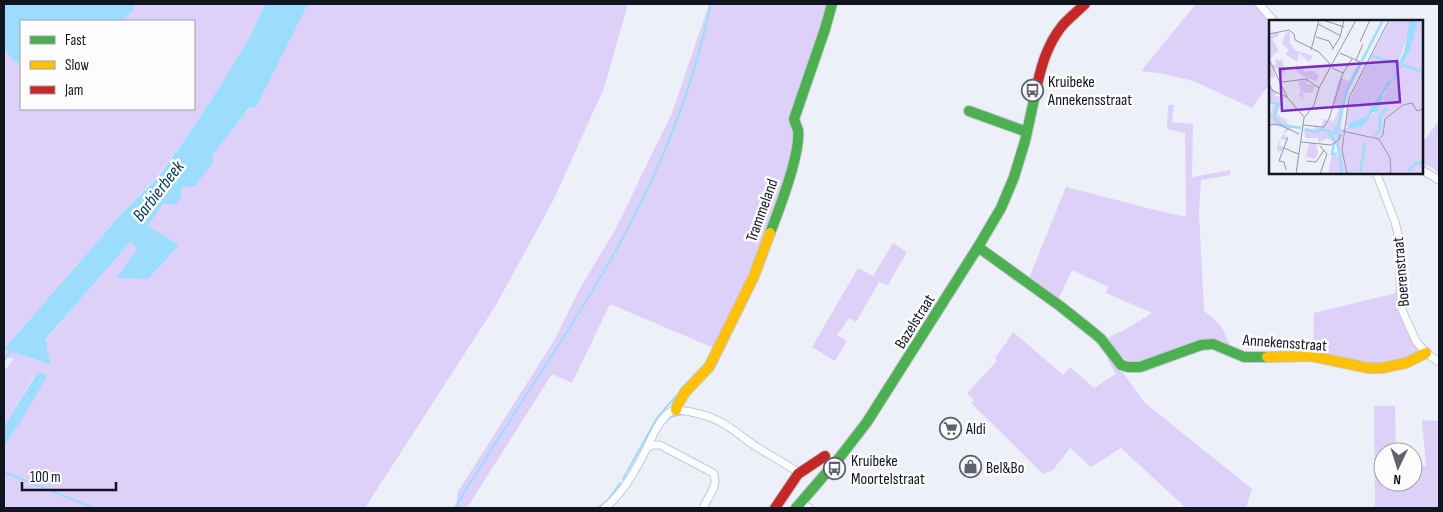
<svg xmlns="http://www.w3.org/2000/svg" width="1443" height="512" font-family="'Sofia Sans Condensed',sans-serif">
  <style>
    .green { fill: #ddd1f9; fill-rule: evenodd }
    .water { fill: #9cdcfc }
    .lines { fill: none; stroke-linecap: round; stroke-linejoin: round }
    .stream { stroke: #9cdcfc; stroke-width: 2 }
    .street-casing { stroke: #c5c9d3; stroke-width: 9 }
    .fast-casing { stroke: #c5c9d3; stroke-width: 12 }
    .slow-casing { stroke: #c5c9d3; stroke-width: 12 }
    .jam-casing { stroke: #c5c9d3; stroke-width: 12 }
    .street { stroke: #fcfdfe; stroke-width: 7 }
    .fast { stroke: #4caf50; stroke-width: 10 }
    .slow { stroke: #ffc107; stroke-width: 10 }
    .jam { stroke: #c62828; stroke-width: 10 }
    .labels { text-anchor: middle; stroke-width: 5; stroke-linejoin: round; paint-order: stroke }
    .poi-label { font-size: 16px; fill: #101520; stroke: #fcfcfc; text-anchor: start }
    .street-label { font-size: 16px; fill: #101520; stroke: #fcfcfc }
    .water-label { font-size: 18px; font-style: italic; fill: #0b4156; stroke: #fcfcfc }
    .inset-river { fill: none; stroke: #9cdcfc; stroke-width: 2.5 }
    .inset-road { fill: none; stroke: #9598a2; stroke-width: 1 }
    .view { fill: #7b2cbf; fill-opacity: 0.15; stroke: #7b2cbf; stroke-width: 2.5 }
    .inset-edge { fill: none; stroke: #101520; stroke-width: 2.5 }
  </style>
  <rect width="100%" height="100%" fill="#edf0f8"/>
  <path class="green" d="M4,4H265L250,37L223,81L192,129L157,177L123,212L4,349L50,365L45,341L131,240L137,249L117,278L178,245L148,226C156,215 171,189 186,187L212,162V156L245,113L252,107L308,4H628L604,88L554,199L496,305L365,508H4V446L19,424L35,375L4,426V371L14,359L4,356ZM21,21H194V109H21Z
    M709,4H827L795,118L800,130L761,264L716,349L610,304L572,383L552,374L467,508H457V493L555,339L579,290L615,230L672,113Z
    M1196,4H1256L1270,21V83L1252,108L1193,81L1164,74L1141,71Z
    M1168,105H1174L1172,122L1193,124L1192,177L1230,170V175L1201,180L1199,212L1204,311C1221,324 1223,327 1231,348L1221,343L1144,360L1132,362L1123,358L1107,338L1126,329L1152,313L1106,293L1108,287L1072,270L1058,300L1029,278L1066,187L1163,212L1186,217L1185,133L1167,129Z
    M1439,121V174L1433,168L1422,163V143Z
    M893,243L907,252L888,285L879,282L856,322L849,318L837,335L847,341L835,361L812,347L858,268L873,276Z
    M1396,293C1400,317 1406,329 1419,349L1418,352L1410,358L1379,365L1313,352L1314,313Z
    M1013,332L1063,375L1070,367L1094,388L1116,374L1107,359L1111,356L1144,402L1252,489L1246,508H1186L1121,448L1091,467L1070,448L1053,470L1043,474L971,403L974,400L967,393L997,361L995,358L1005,344H1006L1007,341Z
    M1374,406H1395L1396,450L1401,449V452H1383V482H1413V467L1426,466L1422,420L1439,421V508H1375Z"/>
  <path class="water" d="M4,4H135L133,10L122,21H21V64L13,60L4,48Z
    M265,4H308L256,107L249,108L245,113L212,156L213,162L195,186L181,188V196L177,204H163L148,226L179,245L148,279L116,278L137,249L131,241L45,340L51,365L4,349L123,212L158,177L192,129L223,81L250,37Z
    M38,372L45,374L46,376V378L19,424L4,446V426Z"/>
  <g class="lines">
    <path class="stream" d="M4,360L13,350
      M659,430C668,418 670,415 687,414
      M4,472L94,508
      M623,479L657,418L676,396
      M455,508C466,488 479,470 491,450C526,395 563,340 597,283C649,197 690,103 711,4
      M598,508L608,500L620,483"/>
    <defs>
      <path id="street" d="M1259,4L1274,21
        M1422,170L1439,180
        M1376,172L1395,222L1399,238L1400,252V287L1402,310L1416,341L1426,353L1439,362
        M648,447L652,445H660L713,473C720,484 707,498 703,508
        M801,502L809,508
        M605,508C628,489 642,458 655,431C659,424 664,415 672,411C678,409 685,411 691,412C722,418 731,429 755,446C768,454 782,462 795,470L798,474"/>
      <path id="fast" d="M969,111L1027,132
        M770,233C779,210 801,153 798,130C797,127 795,123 794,119L825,29L832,4
        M978,247L1060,306L1094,333L1101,339L1121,365L1128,367H1140L1201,345L1213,344L1244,357H1267
        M796,508L840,457L867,422L978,247L1001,208L1014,177L1025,141L1035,95"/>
      <path id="slow" d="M1267,357L1311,356L1368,368H1382L1406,363L1426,353
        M676,410L678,404L685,392L709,367L754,276L770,233"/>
      <path id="jam" d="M1035,95C1040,70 1046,46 1062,26C1069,18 1078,11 1085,4
        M775,508L798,474L825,456"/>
    </defs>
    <use href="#street" class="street-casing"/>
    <use href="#fast" class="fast-casing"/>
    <use href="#slow" class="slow-casing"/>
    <use href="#jam" class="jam-casing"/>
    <use href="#street" class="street"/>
    <use href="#fast" class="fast"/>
    <use href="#slow" class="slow"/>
    <use href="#jam" class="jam"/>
  </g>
  <defs>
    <symbol id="bus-ring" viewBox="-11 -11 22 22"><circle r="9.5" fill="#fcfcfc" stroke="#5d626c" stroke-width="1.5"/><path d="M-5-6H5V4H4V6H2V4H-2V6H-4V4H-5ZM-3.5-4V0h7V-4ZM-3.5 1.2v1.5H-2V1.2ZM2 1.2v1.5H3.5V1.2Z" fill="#5d626c"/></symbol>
    <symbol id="supermarket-ring" viewBox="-11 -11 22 22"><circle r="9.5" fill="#fcfcfc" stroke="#5d626c" stroke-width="1.5"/><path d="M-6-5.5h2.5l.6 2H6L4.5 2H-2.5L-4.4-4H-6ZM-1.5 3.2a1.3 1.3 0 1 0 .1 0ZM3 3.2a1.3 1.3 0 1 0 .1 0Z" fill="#5d626c"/></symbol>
    <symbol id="shop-ring" viewBox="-11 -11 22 22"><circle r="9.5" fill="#fcfcfc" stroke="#5d626c" stroke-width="1.5"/><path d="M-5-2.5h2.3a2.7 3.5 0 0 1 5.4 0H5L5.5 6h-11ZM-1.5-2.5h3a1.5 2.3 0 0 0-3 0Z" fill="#5d626c"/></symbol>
  </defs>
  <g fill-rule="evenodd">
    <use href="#bus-ring" x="1020" y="78" width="25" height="25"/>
    <use href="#supermarket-ring" x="938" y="416" width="25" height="25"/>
    <use href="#shop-ring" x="958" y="454" width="25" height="25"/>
    <use href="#bus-ring" x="822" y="456" width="25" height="25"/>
  </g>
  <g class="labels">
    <g class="poi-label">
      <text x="1048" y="87">Kruibeke<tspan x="1048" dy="18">Annekensstraat</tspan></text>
      <text x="966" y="434">Aldi</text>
      <text x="851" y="466">Kruibeke<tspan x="851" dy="18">Moortelstraat</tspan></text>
      <text x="986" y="473">Bel&amp;Bo</text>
    </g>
    <g class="street-label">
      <text transform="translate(761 210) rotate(-70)" y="6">Trammeland</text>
      <text transform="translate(1400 272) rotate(-95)" y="6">Boerenstraat</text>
      <text transform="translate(914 321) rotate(-58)" y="6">Bazelstraat</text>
      <text transform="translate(1285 342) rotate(4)" y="6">Annekensstraat</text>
    </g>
    <g class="water-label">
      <text transform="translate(158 191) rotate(-52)" y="6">Barbierbeek</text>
    </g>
  </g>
  <g transform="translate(1269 20)">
    <rect width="154" height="154" fill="#edf0f8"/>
    <path d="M0,0L4,14L9,12L10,16L3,19L10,30L1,39L0,15L3,14ZM121,0H141L142,6L126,52L133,40H137L149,0H154V154H59L63,134L70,137L69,126L58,118L50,123L49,118H37L34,109H45L46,106L53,108L54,99L65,101L70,89L63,87L69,62L71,58L80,61L91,42L75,80L72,109L93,107L92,104L107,91L125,55L119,63L117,60L115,63L118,65L97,96L76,107L81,79ZM21,11V23L26,30L44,36L40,42L30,33L28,42L16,34L20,30L13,24L16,14ZM6,39L14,41L17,57L14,52L10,56L8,48H5L6,57L0,59V44L7,45ZM28,45L37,52L43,50L50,56L47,61L38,58L39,61L36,63L46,66L43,73L33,72L35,80L30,75L32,72L29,61L38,59L26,50ZM0,65L7,73L6,76L15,77L8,94L18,101V106L23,108L14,114L19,118L18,121L12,119L10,125L15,127L13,132L8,130V126L17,108L2,105L3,99L0,100L5,82H0ZM37,122V136L40,123H47L49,133L46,139L37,137L36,154Z" fill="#ddd1f9"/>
    <path d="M141,0L149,2L140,32L129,53L115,73L108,92H104L93,107L78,109L80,104L97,96L117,65L115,63L120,60L119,63L130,50L134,40L125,52L135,32Z" fill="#9cdcfc"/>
    <path class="inset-river" d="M103,36L129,44M133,45L154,52M0,77L1,82L9,84L5,98L13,105L32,108M70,103L78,70L114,0M36,109L47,112L53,109L66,113L67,108L71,107M58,114L62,115L69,126L73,154M105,117L111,110V95L118,88M69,119L70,104M65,124L63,134H68M139,151L146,144L154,142M91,154L96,123"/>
    <path class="inset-road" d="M54,0L75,7M49,4L72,16M0,14L20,10L25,14L26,20L50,32L62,45M47,17L60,21L64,28M91,22L101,0M42,30L50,0M63,30L71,17L75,0M71,33L91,42M0,39L18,77M87,40L94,24M63,48L74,53L83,39M13,62L37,59L50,68M0,64L4,71L18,77L35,97M0,105L9,104L30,114M34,105L54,107M54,108L60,99L74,53M73,111L110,119L121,138L122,154M111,118L114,115L116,99L134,85L143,83L148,91L154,89M32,122L62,125L70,120L72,114M15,128L29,134M38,141L47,142L55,130M17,150L15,142L10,141L19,117M27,154L35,98L45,85L50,68L87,0M51,154L58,134L51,126M78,154L73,130L80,78L120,0"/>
    <path class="view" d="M128,41L131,82L13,91L11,49Z"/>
    <rect width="154" height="154" class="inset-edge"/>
  </g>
  <rect width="1443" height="512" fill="none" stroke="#101520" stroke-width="10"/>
  <rect x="20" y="20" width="175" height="90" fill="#fcfcfc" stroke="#9ea0a4"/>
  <rect x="30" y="36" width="25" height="8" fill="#4caf50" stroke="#9ea0a4"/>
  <text x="65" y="45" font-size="15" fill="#101520">Fast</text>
  <rect x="30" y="61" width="25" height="8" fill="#ffc107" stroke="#9ea0a4"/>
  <text x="65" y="70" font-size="15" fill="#101520">Slow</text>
  <rect x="30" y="86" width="25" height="8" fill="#c62828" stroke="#9ea0a4"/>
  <text x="65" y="95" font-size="15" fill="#101520">Jam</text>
  <g transform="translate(1398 467) rotate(184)"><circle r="24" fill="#fcfcfc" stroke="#9ea0a4"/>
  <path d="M0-4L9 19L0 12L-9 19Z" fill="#5d626c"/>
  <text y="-8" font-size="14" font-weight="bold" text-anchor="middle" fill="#101520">N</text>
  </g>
  <path d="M22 482v8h94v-8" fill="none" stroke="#101520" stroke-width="2.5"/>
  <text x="30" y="482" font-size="15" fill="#101520" stroke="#fcfcfc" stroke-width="4" paint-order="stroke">100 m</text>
</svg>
